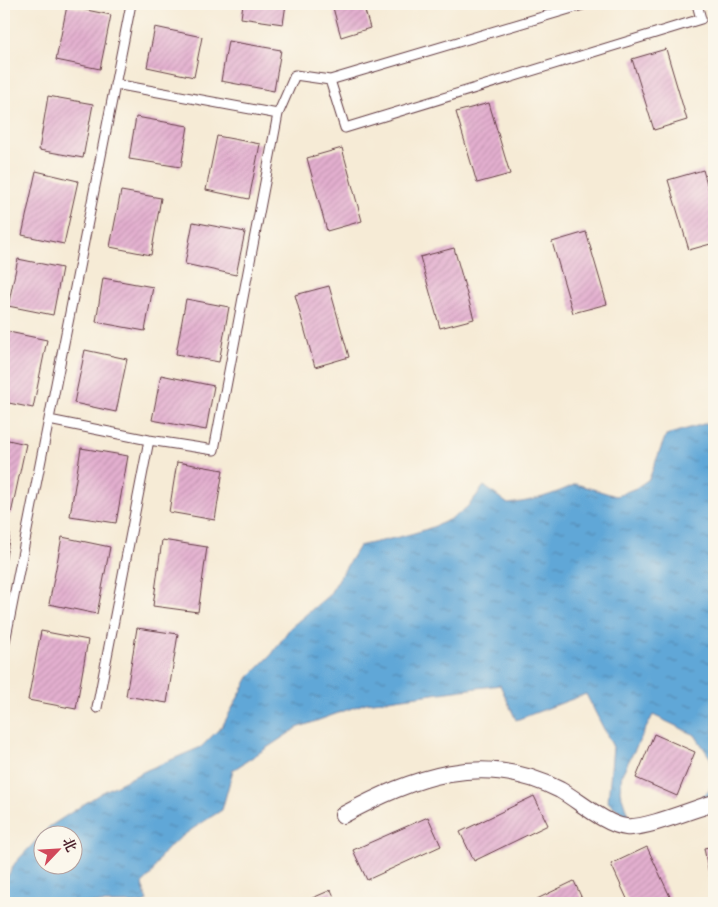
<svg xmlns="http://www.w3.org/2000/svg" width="718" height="907" font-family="'Libre Caslon Text','Noto Serif SC',serif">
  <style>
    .water { fill: url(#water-ripples); stroke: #566381; fill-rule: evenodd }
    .building { fill: url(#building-hatch) }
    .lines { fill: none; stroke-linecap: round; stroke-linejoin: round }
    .service-casing { stroke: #643e45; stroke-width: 11 }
    .minor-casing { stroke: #643e45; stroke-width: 18 }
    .service { stroke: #fff; stroke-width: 9 }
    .minor { stroke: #fff; stroke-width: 16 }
  </style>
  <defs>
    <pattern id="water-ripples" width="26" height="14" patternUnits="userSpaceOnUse" patternTransform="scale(1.25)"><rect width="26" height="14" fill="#61a7d7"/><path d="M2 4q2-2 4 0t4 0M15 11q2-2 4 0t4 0" fill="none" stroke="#5287af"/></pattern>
    <pattern id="building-hatch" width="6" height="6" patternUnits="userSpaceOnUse" patternTransform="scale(1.25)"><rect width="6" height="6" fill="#e3afcf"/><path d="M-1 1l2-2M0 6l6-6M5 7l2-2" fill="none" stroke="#c496b2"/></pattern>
  </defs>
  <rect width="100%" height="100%" fill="#fbf7ec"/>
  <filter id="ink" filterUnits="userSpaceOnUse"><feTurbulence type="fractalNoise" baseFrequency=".02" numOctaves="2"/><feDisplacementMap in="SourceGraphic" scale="10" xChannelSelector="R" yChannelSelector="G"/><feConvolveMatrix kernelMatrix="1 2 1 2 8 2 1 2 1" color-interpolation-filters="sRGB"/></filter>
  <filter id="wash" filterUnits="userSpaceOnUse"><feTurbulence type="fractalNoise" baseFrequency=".0096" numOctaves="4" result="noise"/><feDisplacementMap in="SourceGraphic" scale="20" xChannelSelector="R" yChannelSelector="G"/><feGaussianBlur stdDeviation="1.12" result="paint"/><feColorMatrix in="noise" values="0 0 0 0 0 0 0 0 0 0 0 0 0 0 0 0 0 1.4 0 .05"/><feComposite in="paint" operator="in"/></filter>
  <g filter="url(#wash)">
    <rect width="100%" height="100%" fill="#f6ebd6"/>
    <path class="water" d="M714,421V794L700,798L709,791L713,778L711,759L695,735L653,715L622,774L620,791L629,818L608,802L613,747L586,694L516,720L500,685L366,703L297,728L233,770L222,810C203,822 183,834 167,849C156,859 156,873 142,884L147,901L143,903H4V883L15,863L49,827L101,793L147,770L201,747L223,725L249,677L272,654L290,628L329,595L359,546C392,538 442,531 467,507C473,501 478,493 484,486L508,504C533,501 553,495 576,484L616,496L636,488L649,479L666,435ZM42,834H72V864H42Z"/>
    <g id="blocks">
      <path class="building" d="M243,4H286L283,24L241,18Z
        M332,4H363L370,28L341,37Z
        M67,6L111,15L100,69L56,60Z
        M155,27L202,37L194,77L147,67Z
        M228,41L281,50L274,91L221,81Z
        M666,49L687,120L654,130L632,59Z
        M48,96L93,104L83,158L39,150Z
        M489,103L510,174L477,183L456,112Z
        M136,117L188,126L181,167L129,159Z
        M217,136L260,144L249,199L206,190Z
        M342,148L362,221L327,231L307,158Z
        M703,170L714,208V243L689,250L668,180Z
        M36,171L78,181L64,244L22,235Z
        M121,191L161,198L151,255L110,247Z
        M193,222L245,232L236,275L185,264Z
        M586,232L607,304L573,313L552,242Z
        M454,248L474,319L440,328L420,257Z
        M18,259L62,268L53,315L8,306Z
        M103,278L153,287L145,331L96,322Z
        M329,286L349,357L315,367L295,295Z
        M186,299L229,307L219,362L176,354Z
        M4,331L47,340L33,408L4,402Z
        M85,350L127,359L116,412L74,403Z
        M161,375L214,386L206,430L152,420Z
        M4,439L26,444L11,514L4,512Z
        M81,448L128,456L116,523L70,516Z
        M177,462L223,470L215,520L169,512Z
        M4,533L10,534L5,563L4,562Z
        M62,537L110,547L97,614L49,604Z
        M162,540L207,547L198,612L153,606Z
        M137,628L178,634L167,703L126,696Z
        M41,631L88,640L76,709L28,700Z
        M654,734L695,752L677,796L636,778Z
        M534,796L548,825L474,861L460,832Z
        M428,817L441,846L367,880L353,850Z
        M714,846V894H713L704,848Z
        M647,847L673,903H629L611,864Z
        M574,881L584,903H539L537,899Z
        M331,890L337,903H301Z"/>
    </g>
  </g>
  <g filter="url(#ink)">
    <use href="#blocks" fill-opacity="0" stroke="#643e45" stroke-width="1"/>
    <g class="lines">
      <defs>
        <path id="service" d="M330,80L345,128L701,19L697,4
          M278,114L295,75L330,80L586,4
          M49,420L149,440L214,450L278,114L115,84
          M4,647L131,4
          M97,708L149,440"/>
        <path id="minor" d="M343,815C414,777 483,750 560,790C578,800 606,825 626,827C646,829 693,809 714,803"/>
      </defs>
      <use href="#service" class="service-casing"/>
      <use href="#minor" class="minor-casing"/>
      <use href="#service" class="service"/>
      <use href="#minor" class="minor"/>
    </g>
  </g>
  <rect width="718" height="907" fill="none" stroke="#fbf7ec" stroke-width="20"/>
  <g transform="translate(58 850) rotate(65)"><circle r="24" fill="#fbf7ec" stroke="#b4a19f"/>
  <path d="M0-4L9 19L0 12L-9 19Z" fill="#d1495b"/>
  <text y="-8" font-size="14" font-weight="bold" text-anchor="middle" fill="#4a1f2b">北</text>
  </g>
</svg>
